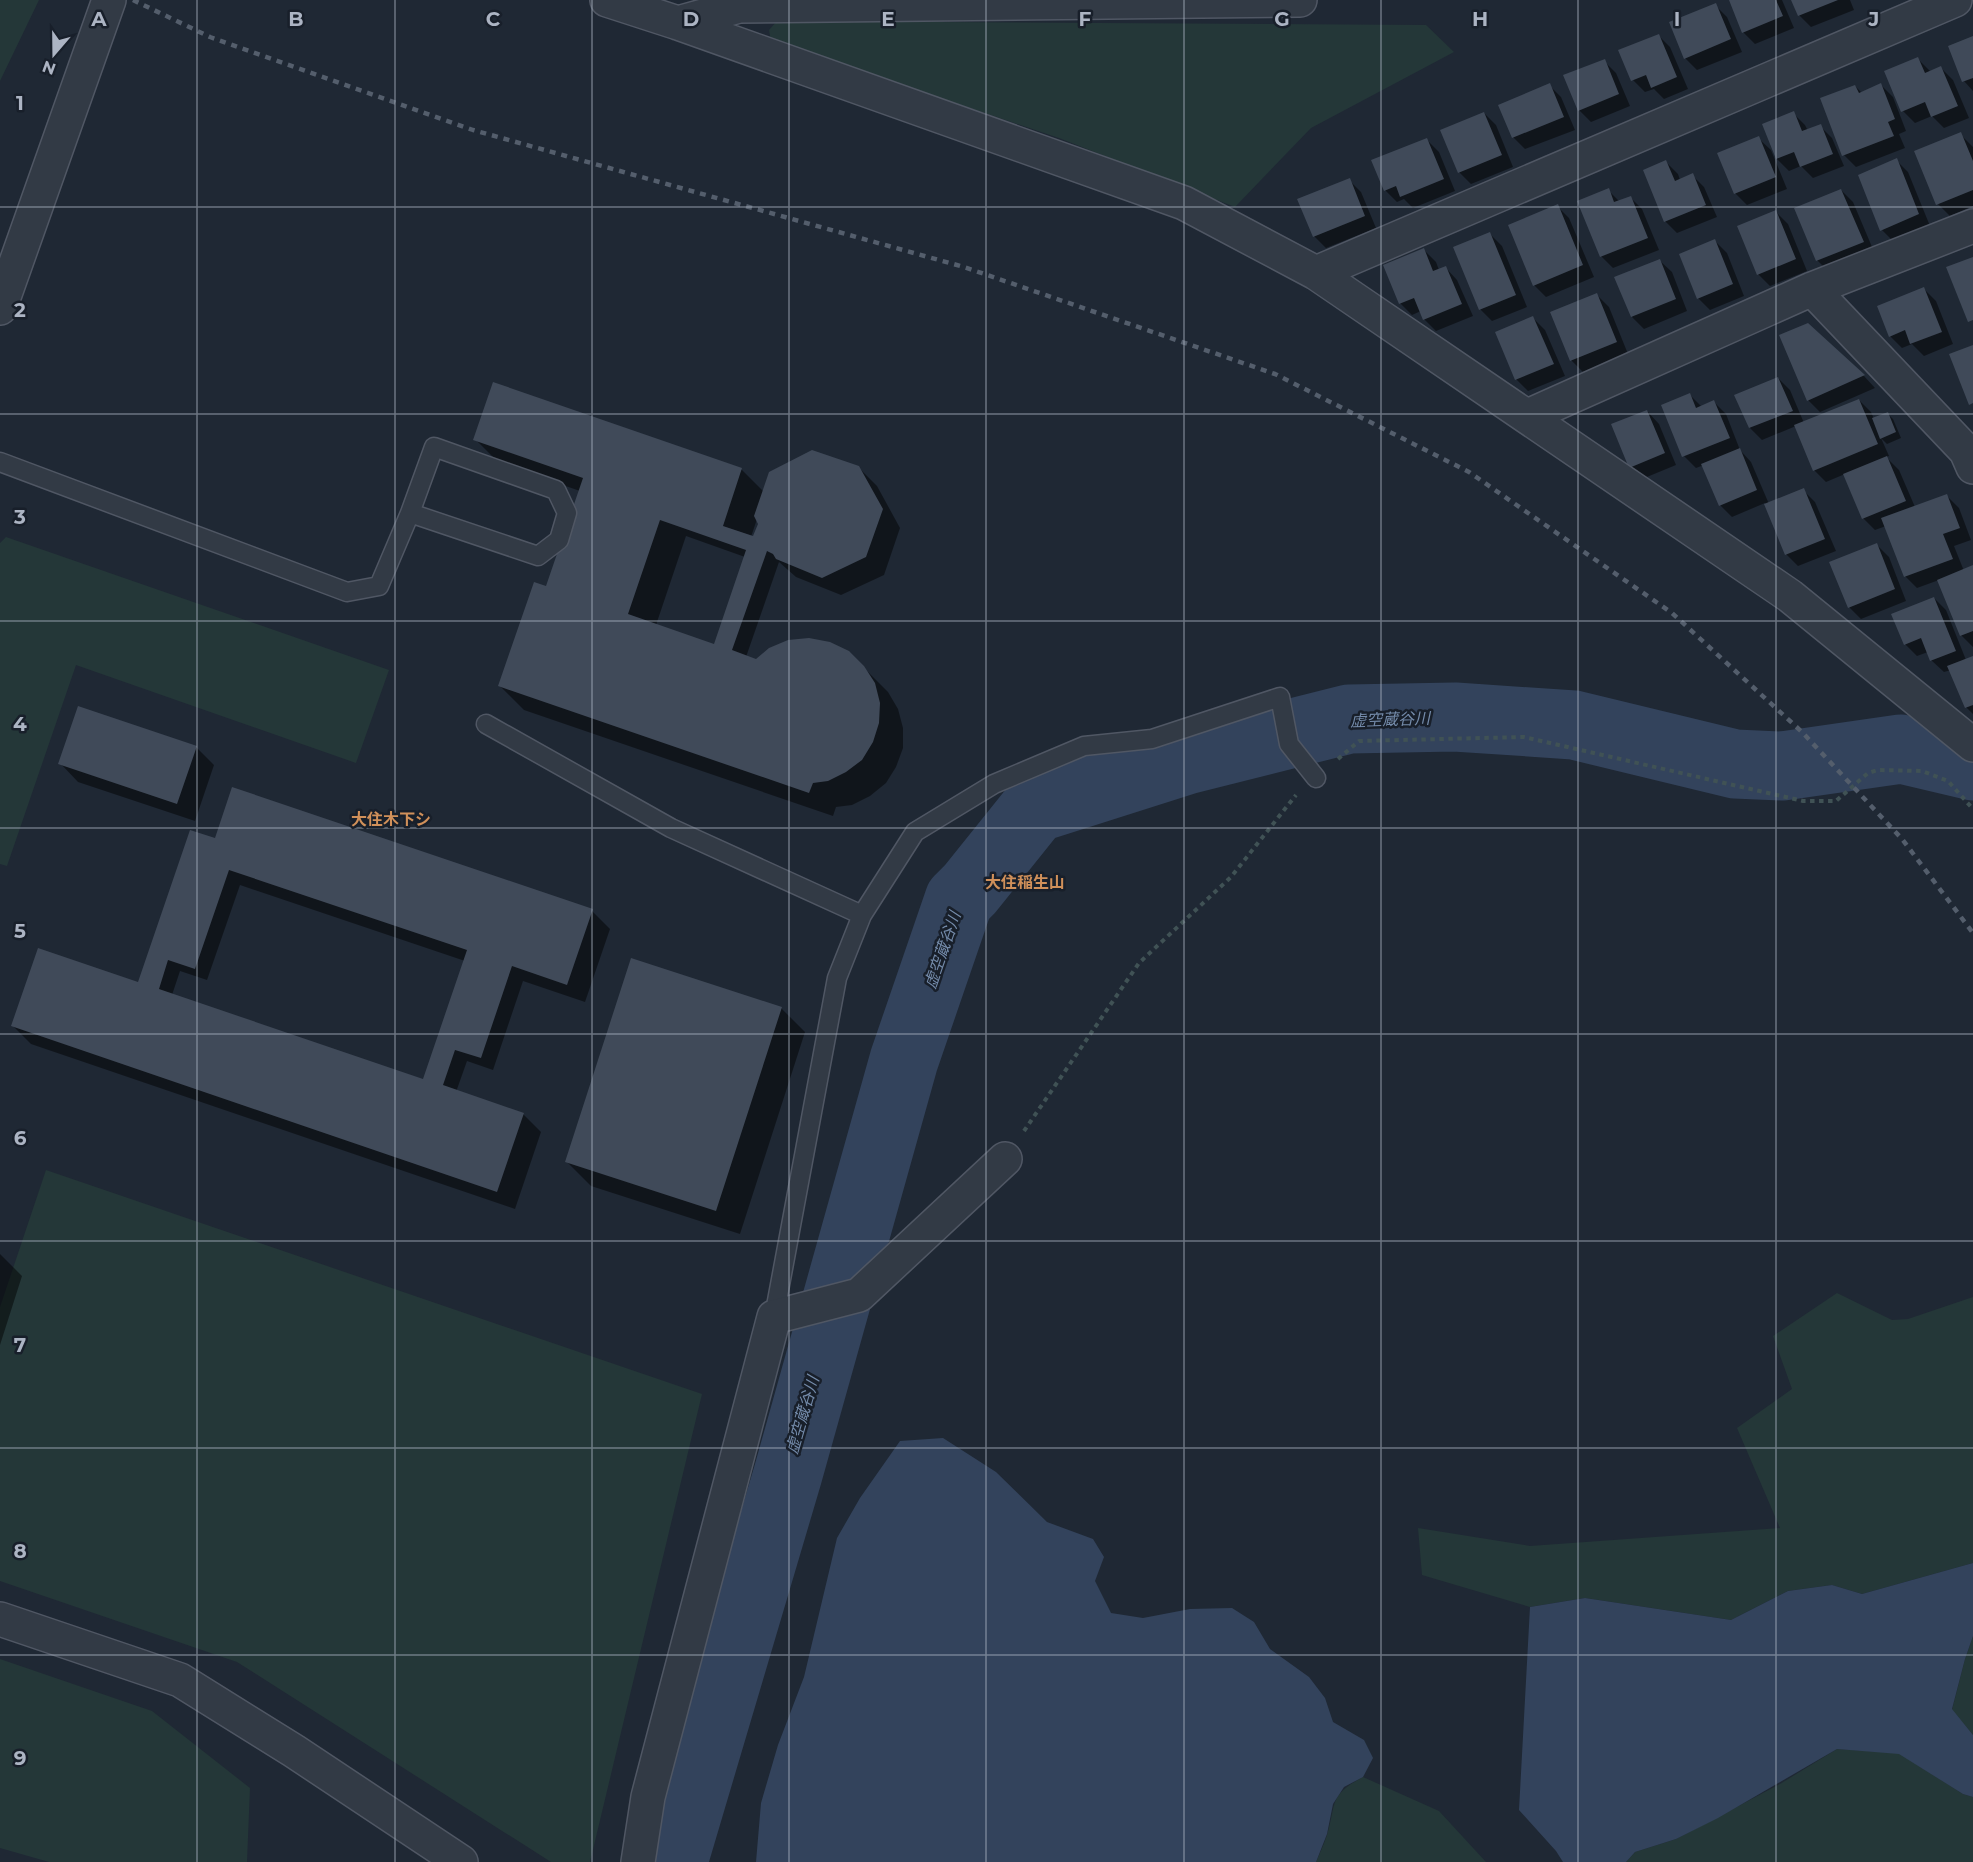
<svg xmlns="http://www.w3.org/2000/svg" width="1973" height="1862" font-family="Montserrat,'Noto Sans JP',sans-serif">
  <style>
    .green { fill: #243738 }
    .water { fill: #33435c }
    .shadow { fill: #0007; fill-rule: evenodd }
    .lines { fill: none; stroke-linecap: round; stroke-linejoin: round }
    .river { stroke: #33435c; stroke-width: 69 }
    .building { fill: #404a59; fill-rule: evenodd }
    .service-casing { stroke: #505764; stroke-width: 21 }
    .minor-casing { stroke: #505764; stroke-width: 36 }
    .tertiary-casing { stroke: #505764; stroke-width: 36 }
    .path { stroke: #405255; stroke-width: 4; stroke-dasharray: 4.5 4.5; stroke-linecap: butt }
    .service { stroke: #323a45; stroke-width: 18 }
    .minor { stroke: #323a45; stroke-width: 33 }
    .tertiary { stroke: #323a45; stroke-width: 33 }
    .rail { stroke: #545e6c; stroke-width: 4.5; stroke-dasharray: 6 6; stroke-linecap: butt }
    .grid { fill: none; stroke: #acb4c3; stroke-width: 1.5; stroke-opacity: 0.55 }
    .labels { text-anchor: middle; stroke-width: 5; stroke-linejoin: round; paint-order: stroke }
    .water-label { font-size: 16px; font-style: italic; fill: #748baa; stroke: #181f2a }
    .neighbourhood-label { font-size: 16px; font-weight: bold; fill: #d0905a; stroke: #181f2a }
    .grid-label { font-size: 20px; text-anchor: middle; font-weight: bold; fill: #acb4c3; stroke: #181f2a; stroke-width: 5; stroke-linejoin: round; paint-order: stroke }
  </style>
  <rect width="100%" height="100%" fill="#1f2834"/>
  <path class="green" d="M0,0H39L0,81Z
    M777,21L1426,25L1454,52L1311,128L1235,207L1059,138L771,41L769,30Z
    M6,537L389,670L356,763L76,665L7,866L0,864V543Z
    M46,1170L702,1394L590,1862H551L237,1662L0,1581V1307Z
    M1837,1293L1892,1320L1908,1319L1973,1297V1563L1862,1594L1832,1585L1788,1591L1731,1620L1585,1598L1530,1607L1422,1575L1418,1528L1530,1546L1780,1528L1737,1428L1792,1389L1773,1336Z
    M1973,1636V1735L1952,1710L1965,1659Z
    M0,1659L152,1711L250,1788L247,1862H49L0,1848Z
    M1837,1749L1899,1753L1963,1794L1973,1797V1862H1626L1635,1852L1676,1839L1780,1784Z
    M1363,1777L1439,1811L1486,1862H1316C1320,1853 1324,1844 1327,1835C1337,1802 1328,1796 1363,1777Z"/>
  <path class="water" d="M943,1438L996,1472L1047,1522L1093,1539L1104,1557L1095,1581L1111,1613L1143,1618L1190,1609L1232,1608L1254,1622L1270,1649L1309,1677L1325,1698L1333,1722L1364,1740L1373,1758L1363,1777L1344,1787L1333,1804L1327,1834L1316,1862H756L761,1803L778,1745L804,1677L837,1538L860,1498L900,1441Z
    M1973,1563V1636L1965,1659L1952,1709L1973,1735V1797L1963,1794L1899,1754L1837,1749L1718,1818L1676,1839L1635,1852L1626,1862H1563L1556,1851L1519,1810L1530,1607L1585,1598L1731,1620L1788,1591L1832,1585L1862,1594Z"/>
  <path class="shadow" d="M1730,0H1782L1794,28L1755,44L1743,32Z
    M1793,0H1850L1854,10L1811,27L1799,15Z
    M1715,5L1727,17L1742,52L1697,70L1685,58Z
    M1658,35L1670,47L1688,89L1664,99L1654,89L1645,92L1633,80Z
    M1973,38V91L1964,81L1950,47Z
    M1918,59L1930,71L1941,68L1953,80L1969,118L1944,128L1932,116L1915,123L1903,111Z
    M1604,61L1616,73L1630,106L1591,122L1579,110Z
    M1549,85L1561,97L1575,130L1525,149L1513,137Z
    M1881,85L1893,97L1906,131L1899,134L1905,148L1856,167L1844,155L1822,99L1855,86L1862,93Z
    M1484,113L1496,125L1513,167L1471,184L1459,172Z
    M1793,113L1805,125L1808,131L1820,126L1832,138L1844,166L1813,178L1801,166L1789,171L1777,159L1764,125Z
    M1960,134L1973,147V206L1950,216L1938,204Z
    M1758,138L1771,150L1787,189L1747,205L1735,193Z
    M1427,140L1439,152L1455,191L1413,208L1404,199L1397,202L1385,190Z
    M1896,160L1908,172L1930,226L1894,242L1882,230Z
    M1666,162L1678,174L1680,180L1692,175L1704,187L1717,217L1677,233L1665,221Z
    M1349,180L1361,192L1376,228L1326,248L1314,236Z
    M1608,190L1620,202L1630,197L1642,209L1659,250L1613,268L1601,256Z
    M1841,190L1853,202L1875,254L1829,272L1817,260Z
    M1557,206L1569,218L1594,277L1546,297L1534,285Z
    M1776,212L1788,224L1807,271L1770,286L1758,274Z
    M1490,234L1502,246L1527,307L1492,321L1480,309Z
    M1715,241L1727,253L1744,296L1710,310L1698,298Z
    M1424,250L1436,262L1439,270L1445,267L1457,280L1473,316L1436,331L1424,319L1421,311L1412,315L1400,303Z
    M1659,260L1672,272L1687,311L1644,329L1632,317Z
    M1924,289L1936,301L1953,344L1924,356L1912,344L1902,348L1890,336Z
    M1597,295L1609,307L1628,354L1583,372L1571,360Z
    M1533,318L1545,330L1565,376L1528,391L1516,379Z
    M1808,325L1864,376L1875,388L1820,412L1808,400Z
    M1778,378L1790,390L1804,423L1859,400L1871,412L1874,419L1888,414L1893,419L1901,438L1887,444L1881,438L1889,456L1886,457L1899,470L1915,507L1947,496L1959,508L1971,540L1954,546L1964,571L1973,567V647L1961,635L1939,580L1917,588L1905,576L1886,526L1875,530L1863,518L1845,474L1826,482L1814,470L1796,426L1762,440L1750,428L1736,395Z
    M494,384L742,470L764,492L858,467L877,486L900,528L884,575L841,595L796,577L779,562L746,657L757,660L863,667L888,692L898,709L903,728V748L896,767L886,783L870,796L852,805L836,807L833,816L524,710L500,686L547,588L580,491L499,463L475,439ZM757,519L759,524L754,538L751,537ZM686,536L745,557L714,646L656,625Z
    M1689,394L1702,407L1714,402L1726,414L1740,450L1751,462L1769,504L1803,490L1815,502L1836,551L1798,566L1786,554L1765,503L1732,517L1720,505L1704,465L1696,468L1684,456L1663,405Z
    M1647,411L1659,424L1676,465L1642,479L1630,467Z
    M1877,545L1889,557L1906,601L1861,619L1849,607Z
    M1934,598L1946,610L1966,660L1973,657V714L1966,707L1951,670L1944,672L1931,660L1928,652L1917,656L1905,644Z
    M196,747L214,765L195,821L78,782L60,763Z
    M216,840L592,911L610,929L585,1002L523,981L493,1070L467,1061L456,1092L523,1114L541,1132L515,1209L31,1044L13,1026L144,986ZM240,885L465,961L424,1081L172,995L180,971L207,980Z
    M781,1008L805,1032L740,1234L591,1186L567,1162Z
    M0,1254L22,1276L0,1345Z"/>
  <g class="lines">
    <path class="river" d="M673,1862L788,1474L904,1060L959,900L970,889L1035,808L1186,760L1349,719L1455,717L1574,725L1735,764L1782,766L1901,749L1973,766"/>
  </g>
  <path class="building" d="M1729,0H1776L1783,16L1742,33Z
    M1791,0H1838L1798,16Z
    M1716,3L1731,39L1684,59L1669,22Z
    M1659,34L1677,77L1651,88L1646,75L1631,81L1618,50Z
    M1973,36V78L1962,82L1948,46Z
    M1918,57L1925,73L1941,66L1958,106L1931,117L1925,102L1901,112L1884,71Z
    M1605,59L1619,94L1578,111L1563,75Z
    M1550,83L1564,117L1512,138L1498,105Z
    M1881,83L1895,119L1888,122L1894,136L1842,156L1820,98L1855,85L1859,93Z
    M1794,111L1802,131L1821,124L1833,154L1800,167L1794,152L1776,159L1762,124Z
    M1484,112L1502,155L1458,173L1440,130Z
    M1961,132L1973,161V190L1936,205L1914,151Z
    M1759,136L1776,177L1734,194L1717,153Z
    M1427,138L1444,179L1400,197L1396,186L1384,191L1371,160Z
    M1897,158L1919,214L1880,231L1858,175Z
    M1666,160L1675,181L1693,173L1706,205L1664,222L1643,170Z
    M1350,178L1365,216L1313,237L1297,199Z
    M1609,188L1614,202L1631,196L1648,238L1600,257L1577,201Z
    M1841,189L1864,242L1816,261L1794,208Z
    M1558,204L1583,265L1533,286L1508,225Z
    M1776,210L1796,259L1757,275L1737,226Z
    M1490,232L1516,295L1479,310L1453,247Z
    M1715,239L1733,284L1697,299L1679,254Z
    M1424,248L1433,271L1446,266L1462,304L1423,320L1414,298L1399,304L1383,265Z
    M1973,257V320L1968,322L1946,267Z
    M1660,259L1676,299L1631,317L1614,277Z
    M1924,287L1942,332L1910,344L1905,330L1889,337L1877,306Z
    M1597,293L1617,342L1570,361L1550,312Z
    M1533,316L1554,364L1515,380L1495,332Z
    M1808,323L1865,375L1807,401L1779,335Z
    M1973,345V403L1969,405L1949,354Z
    M1778,377L1793,411L1749,428L1734,395Z
    M493,382L742,468L723,526L753,536L758,524L754,516L769,472L812,450L859,466L883,509L866,557L822,578L776,559L773,554L767,551L732,650L756,659L769,648L788,640L809,638L830,642L849,651L864,666L875,683L880,703L879,723L873,742L862,760L846,772L828,781L813,783L809,793L498,686L534,582L546,586L583,478L473,440ZM660,520L746,550L714,644L628,614Z
    M1690,393L1696,408L1714,400L1730,438L1682,457L1661,405Z
    M1859,399L1878,444L1813,471L1794,425Z
    M1647,410L1665,453L1629,468L1611,424Z
    M1888,412L1896,432L1880,439L1872,418Z
    M1740,448L1757,490L1719,506L1701,464Z
    M1887,456L1906,501L1862,519L1843,474Z
    M1804,488L1825,539L1785,555L1764,504Z
    M1947,494L1960,528L1943,534L1953,559L1904,577L1881,518Z
    M1877,543L1895,589L1848,608L1829,562Z
    M1973,565V631L1960,636L1937,580Z
    M1934,597L1956,651L1930,661L1921,638L1904,645L1891,614Z
    M1973,656V705L1965,708L1947,666Z
    M78,706L197,746L177,804L58,764Z
    M232,787L593,909L567,985L512,966L481,1058L455,1050L443,1085L524,1113L497,1192L11,1026L38,948L138,982L190,830L215,838ZM229,870L467,950L423,1079L159,989L168,960L195,969Z
    M631,958L782,1007L716,1211L565,1162Z"/>
  <g class="lines">
    <defs>
      <path id="service" d="M0,462L347,592L379,586L410,513L434,447L556,490L567,513L559,540L538,556L410,513
        M486,724L671,828L862,915L837,978L774,1317
        M862,915L915,832L994,784L1084,746L1152,739L1280,697L1289,744L1316,778"/>
      <path id="minor" d="M607,0L678,23L1184,203L1316,273L1790,596L1973,745
        M678,23L739,6L1300,0
        M1316,273L1955,0
        M1812,289L1966,451L1973,467
        M1528,416L1812,289L1973,226
        M0,1619L180,1680L294,1751L461,1862
        M638,1862L648,1797L774,1317L859,1295L1005,1159"/>
      <path id="tertiary" d="M0,308L109,0"/>
    </defs>
    <use href="#service" class="service-casing"/>
    <use href="#minor" class="minor-casing"/>
    <use href="#tertiary" class="tertiary-casing"/>
    <path class="path" d="M1338,759L1359,741L1524,737L1803,801H1836L1868,773L1878,770L1922,771L1948,781L1973,809
      M1024,1131L1139,963L1231,877L1296,795"/>
    <use href="#service" class="service"/>
    <use href="#minor" class="minor"/>
    <use href="#tertiary" class="tertiary"/>
    <path class="rail" d="M133,0L210,37L473,130L964,267L1275,374L1469,472L1672,613L1802,732L1902,839L1973,933"/>
  </g>
  <path class="grid" d="M197,0V1862M395,0V1862M592,0V1862M789,0V1862M986,0V1862M1184,0V1862M1381,0V1862M1578,0V1862M1776,0V1862M0,207H1973M0,414H1973M0,621H1973M0,828H1973M0,1034H1973M0,1241H1973M0,1448H1973M0,1655H1973"/>
  <g class="labels">
    <g class="water-label">
      <text transform="translate(1390 719) rotate(-2)" y="6">虚空蔵谷川</text>
      <text transform="translate(942 950) rotate(-71)" y="6">虚空蔵谷川</text>
      <text transform="translate(802 1415) rotate(-74)" y="6">虚空蔵谷川</text>
    </g>
    <g class="neighbourhood-label">
      <text x="391" y="825">大住木下シ</text>
      <text x="1025" y="888">大住稲生山</text>
    </g>
  </g>
  <g class="grid-label">
    <text x="99" y="26">A</text>
    <text x="296" y="26">B</text>
    <text x="493" y="26">C</text>
    <text x="691" y="26">D</text>
    <text x="888" y="26">E</text>
    <text x="1085" y="26">F</text>
    <text x="1282" y="26">G</text>
    <text x="1480" y="26">H</text>
    <text x="1677" y="26">I</text>
    <text x="1874" y="26">J</text>
    <text x="20" y="110">1</text>
    <text x="20" y="317">2</text>
    <text x="20" y="524">3</text>
    <text x="20" y="731">4</text>
    <text x="20" y="938">5</text>
    <text x="20" y="1145">6</text>
    <text x="20" y="1352">7</text>
    <text x="20" y="1558">8</text>
    <text x="20" y="1765">9</text>
  </g>
  <g transform="translate(54 54) rotate(200)" stroke="#181f2a" stroke-width="4.5" paint-order="stroke">
  <path d="M0-4.5L10 22L0 15L-10 22Z" fill="#acb4c3"/>
  <text y="-9" font-size="16" font-weight="bold" text-anchor="middle" fill="#acb4c3">N</text>
  </g>
</svg>
